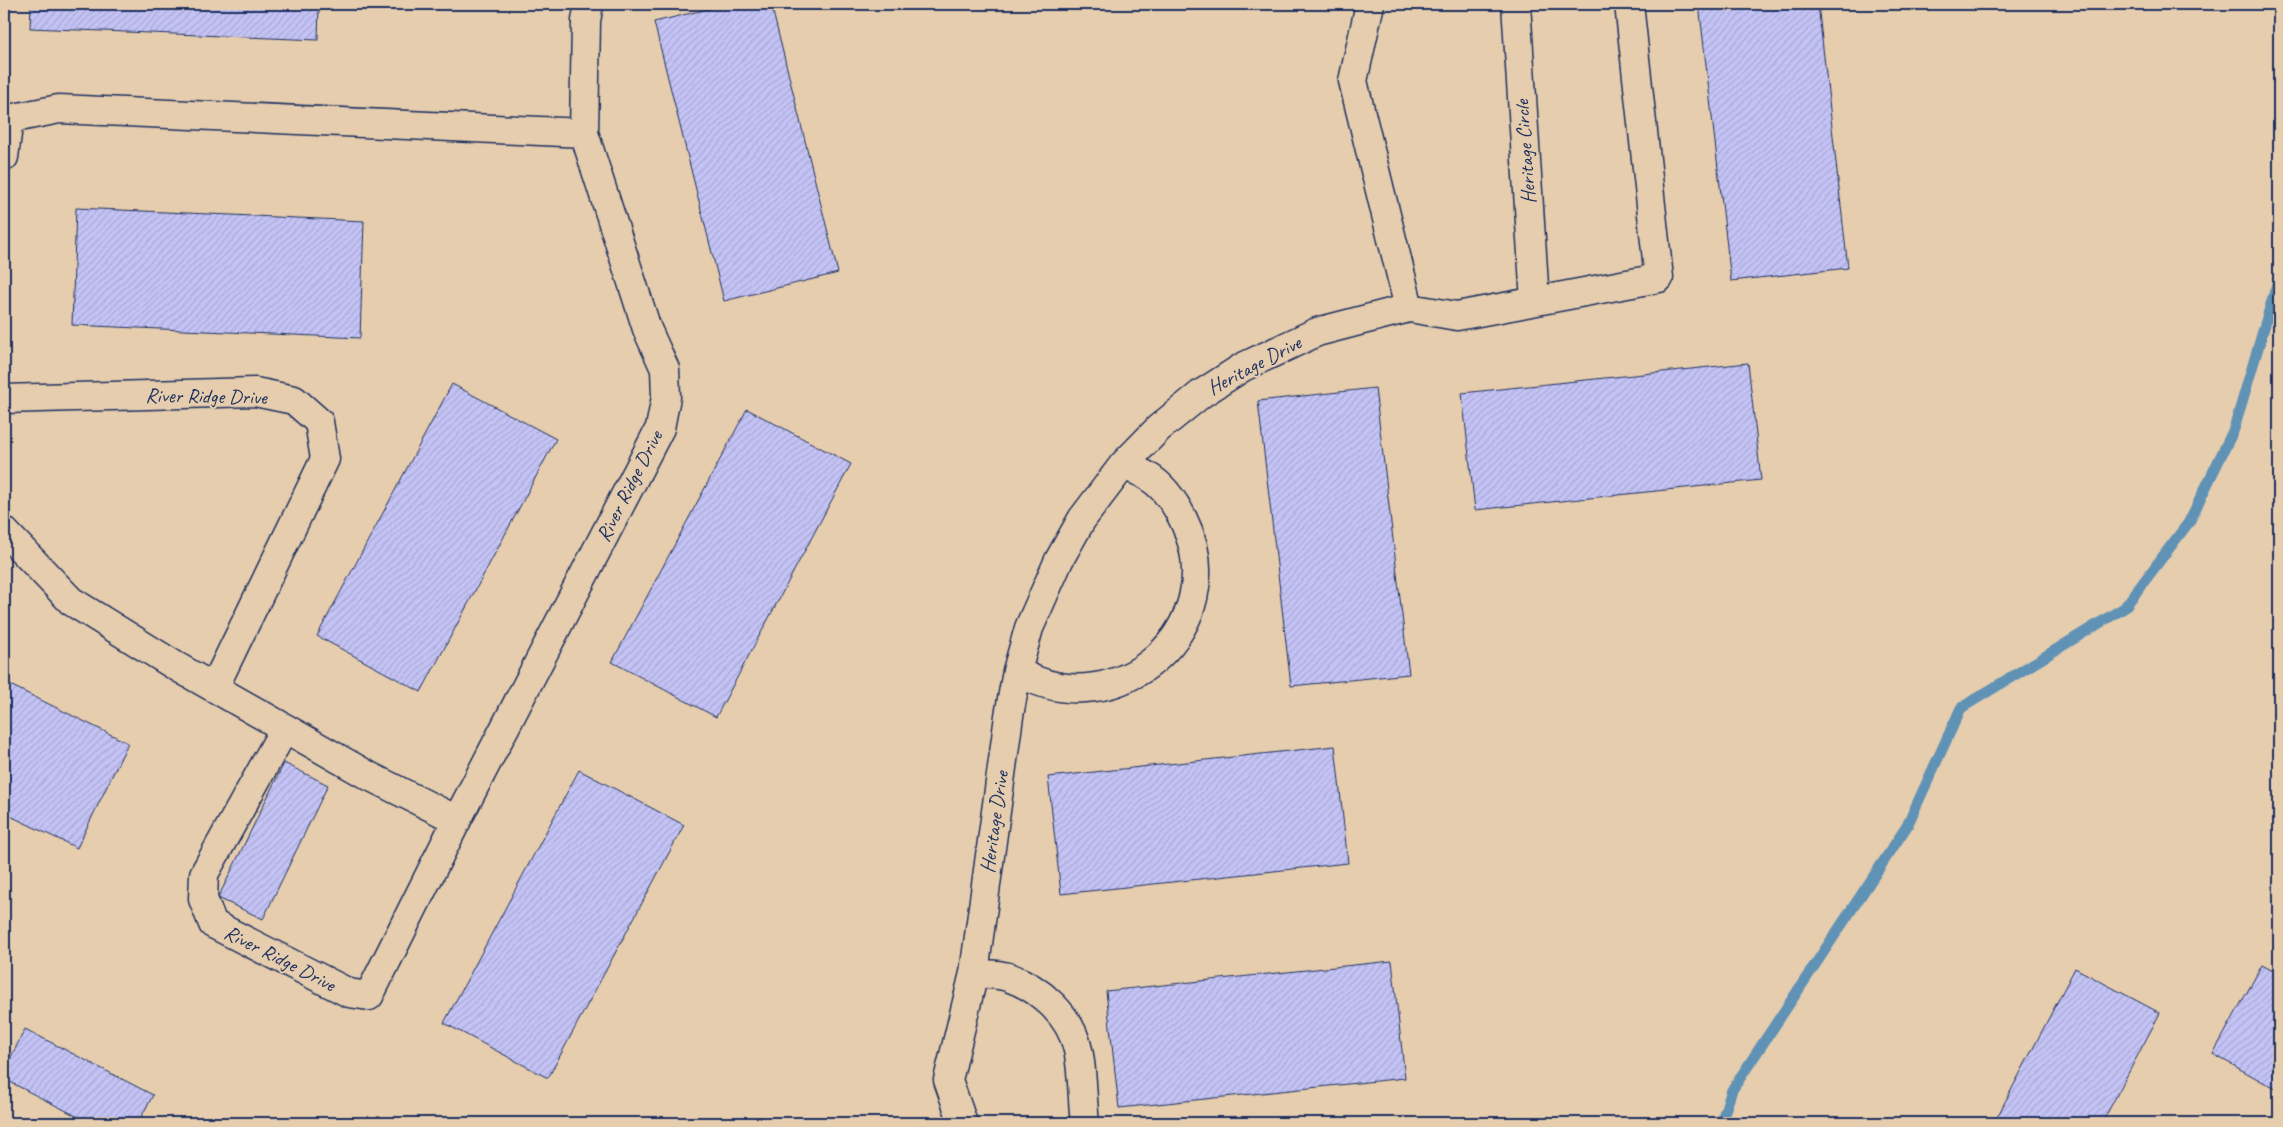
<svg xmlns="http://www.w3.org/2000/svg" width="2283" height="1127" font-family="Caveat,sans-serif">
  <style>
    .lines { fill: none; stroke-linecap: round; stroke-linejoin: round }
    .stream { stroke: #6092b5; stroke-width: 11 }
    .building { fill: url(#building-hatch); stroke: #1b2f5e }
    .minor-casing { stroke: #1b2f5e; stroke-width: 31 }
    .minor { stroke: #e6cdae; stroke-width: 28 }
    .labels { text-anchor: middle; stroke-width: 4; stroke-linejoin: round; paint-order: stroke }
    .street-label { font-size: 21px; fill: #1b2f5e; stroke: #e6cdae }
  </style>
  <defs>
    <pattern id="building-hatch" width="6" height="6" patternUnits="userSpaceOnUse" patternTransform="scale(1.25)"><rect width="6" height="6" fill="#c4c3f5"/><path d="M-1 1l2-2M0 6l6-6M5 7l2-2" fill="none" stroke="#a8a8d4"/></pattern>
  </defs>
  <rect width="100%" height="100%" fill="#e6cdae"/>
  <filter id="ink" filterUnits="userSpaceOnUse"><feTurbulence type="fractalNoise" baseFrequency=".02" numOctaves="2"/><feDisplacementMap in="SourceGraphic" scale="10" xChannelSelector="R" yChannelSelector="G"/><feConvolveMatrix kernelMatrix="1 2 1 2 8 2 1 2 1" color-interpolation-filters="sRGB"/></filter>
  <g filter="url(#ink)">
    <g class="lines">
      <path class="stream" d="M1721,1123L1732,1090L1907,826L1961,708L2124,608L2189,522L2234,429L2279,277"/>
    </g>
    <path class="building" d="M31,4H319L318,40L30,28Z
      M729,4H771L838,273L724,301L654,22Z
      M1699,4H1818L1848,268L1731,281Z
      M76,208L364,221L360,338L72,325Z
      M1748,363L1761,480L1475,510L1462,393Z
      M452,384L556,439L421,692L317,636Z
      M1375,388L1409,674L1291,686L1258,401Z
      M747,409L851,464L716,717L612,662Z
      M4,682L128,743L77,848L4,813Z
      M1335,746L1348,863L1061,894L1048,777Z
      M284,763L328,785L263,919L218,898Z
      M579,770L684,825L548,1078L444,1023Z
      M1392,961L1405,1078L1119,1108L1106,991Z
      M2262,965L2279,974V1091L2213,1054Z
      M2075,968L2160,1013L2102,1123H1994Z
      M25,1029L153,1095L138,1123H90L4,1079V1071Z"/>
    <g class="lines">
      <defs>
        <path id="minor" d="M1370,4L1353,81L1409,308L1457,316L1659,278L1629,4
          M1516,4L1535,301
          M4,157L9,119L59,109L584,133
          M4,399L255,392L294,400L319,422L325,459L214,688
          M4,531L71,601L174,665L369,776L457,820
          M1017,671C1117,731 1236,625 1183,519C1175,503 1163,485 1147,476C1140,471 1131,469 1123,465
          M285,728L204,874L203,899L213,924L349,993L369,996L457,820L660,428L666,397L665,369L647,329L584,133L586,21L589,4
          M974,973C985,974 998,974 1008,977C1040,988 1071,1016 1078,1050C1083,1073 1082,1099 1085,1123
          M963,1123L948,1080L974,973L1009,716L1017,671L1029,628L1059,560L1082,519L1123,465L1159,428L1201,394L1243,367L1317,332L1409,308"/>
      </defs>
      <use href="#minor" class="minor-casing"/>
      <use href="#minor" class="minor"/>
    </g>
  </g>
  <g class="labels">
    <g class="street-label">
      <text transform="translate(1525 152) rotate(-94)" y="7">Heritage Circle</text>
      <text transform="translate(1254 365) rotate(-28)" y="7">Heritage Drive</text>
      <text transform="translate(206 396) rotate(1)" y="7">River Ridge Drive</text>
      <text transform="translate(629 486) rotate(-63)" y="7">River Ridge Drive</text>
      <text transform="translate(994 822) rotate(-82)" y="7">Heritage Drive</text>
      <text transform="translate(280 958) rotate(27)" y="7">River Ridge Drive</text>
    </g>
  </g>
  <rect width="2283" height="1127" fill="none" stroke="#e6cdae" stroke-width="20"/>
  <rect x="10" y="10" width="2263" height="1107" fill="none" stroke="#1b2f5e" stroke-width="2" filter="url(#ink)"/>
</svg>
